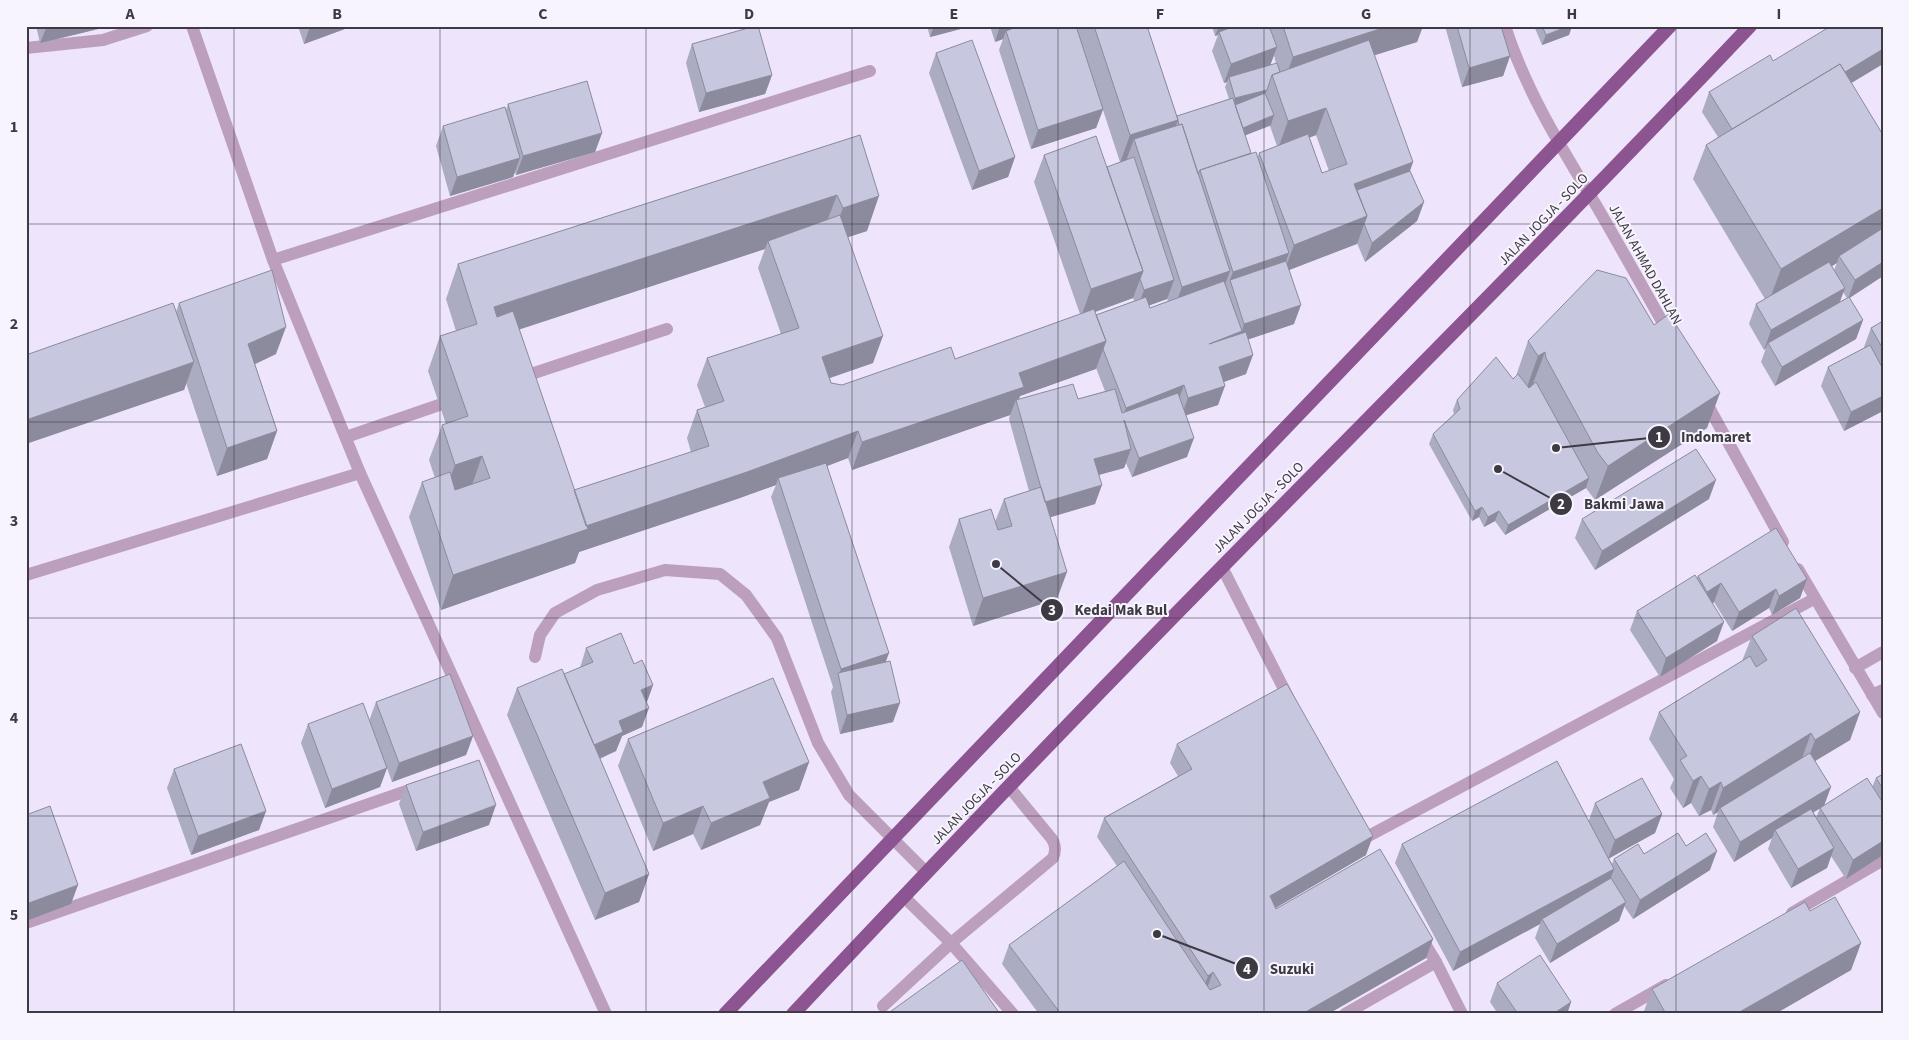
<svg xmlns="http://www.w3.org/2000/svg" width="1909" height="1040" font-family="'Source Sans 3',sans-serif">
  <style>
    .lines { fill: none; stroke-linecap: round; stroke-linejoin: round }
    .service { stroke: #bc9fbd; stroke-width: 12 }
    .minor { stroke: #bc9fbd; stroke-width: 12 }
    .tertiary { stroke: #bc9fbd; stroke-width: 12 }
    .trunk { stroke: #8c5490; stroke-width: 14 }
    .wall { fill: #ababc1; fill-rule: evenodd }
    .shaded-wall { fill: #8b8b9d }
    .building { fill: #c7c7e0; stroke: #8b8b9d }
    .grid { fill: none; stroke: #3e3a43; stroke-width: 1; stroke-opacity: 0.55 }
    .labels { text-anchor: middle; stroke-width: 4; stroke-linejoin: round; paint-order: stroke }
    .street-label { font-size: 14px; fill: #3e3a43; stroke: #f8f4fe }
    .leader { fill: none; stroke: #3e3a43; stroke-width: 2 }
    .callout-dot { fill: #3e3a43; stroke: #f8f4fe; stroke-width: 2 }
    .mark-label { font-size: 15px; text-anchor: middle; font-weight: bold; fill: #fff }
    .callout-label { font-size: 15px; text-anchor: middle; font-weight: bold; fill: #3e3a43; stroke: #f8f4fe; stroke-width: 4; stroke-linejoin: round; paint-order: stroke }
    .neatline { fill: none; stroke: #3e3a43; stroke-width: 2 }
    .grid-label { font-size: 16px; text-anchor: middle; font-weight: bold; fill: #3e3a43 }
  </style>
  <rect width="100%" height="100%" fill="#eee4fc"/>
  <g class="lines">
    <path class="service" d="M519,378L667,329
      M346,437L439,405
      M26,575L360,473
      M535,657L540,635L555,613L597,590L665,570L720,574L746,595L777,638L818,743L849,795L926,872
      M1855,668L1883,652
      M1872,695L1883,690
      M904,897L951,943L1053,858C1056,851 1056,846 1052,839L1009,787
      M1792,913L1883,860
      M883,1006L951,943L1013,1014
      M1345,1014L1436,962
      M1615,1014L1666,985"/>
    <path class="minor" d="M192,26L273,260L360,473L606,1014
      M26,48L103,40L147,26
      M273,260L870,71
      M1222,567L1290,701
      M1359,837L1361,840L1814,599
      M26,923L418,787
      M1420,936L1436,962L1462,1014"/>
    <path class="tertiary" d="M1505,26C1526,91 1561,147 1596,205C1621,248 1645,291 1669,334
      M1705,400L1783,542
      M1798,569L1883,713"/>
    <path class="trunk" d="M725,1014L1670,26
      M793,1014C935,863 1078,713 1224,565C1400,386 1577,209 1750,26"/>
  </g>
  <path class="wall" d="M36,26H110L40,43Z
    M298,26H353L304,44Z
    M927,26H972L930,37Z
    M990,26H1147L1177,116L1229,99L1225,87L1227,82L1224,83L1212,51L1218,35L1215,36L1212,26H1423L1417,42L1374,55L1413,162L1410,171L1424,202L1417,221L1365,262L1357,243L1289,270L1294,324L1248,339L1246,374L1224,382L1218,405L1186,415L1187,457L1132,477L1126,463L1124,468L1099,475L1095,504L1050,517L1057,599L973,626L949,547L959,519L995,522L1004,499L1029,491L1009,419L1010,415L852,470L848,458L827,466L886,662L893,722L840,734L831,692L833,687L771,497L776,485L737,499L579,552L575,563L441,610L409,517L422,482L435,478L429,460L442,425L446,424L428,371L440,336L456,331L446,299L458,264L860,135L867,231L848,237L873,363L830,378L831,383L842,385L955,359L1080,314L1034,182L1044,155L1107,167L1120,162L1103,110L1096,128L1031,149L999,50L1003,39L995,42ZM1274,55L1276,64L1270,65ZM1270,126L1277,146L1259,153L1258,156L1251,153L1245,135ZM1316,135L1329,171L1322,173L1309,138ZM765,249L758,268L781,334L707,358L697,385L705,407L697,410L687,438L691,452L574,490L519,329ZM1133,298L1134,301L1096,315L1095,312ZM1167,299L1168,301L1150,308L1149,305ZM1096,368L1105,391L1078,399H1019L1020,396Z
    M1445,26H1501L1510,56L1503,76L1462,87Z
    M1534,26H1572L1569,35L1542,45Z
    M692,44L772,75L765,94L699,112L686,63Z
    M936,53L1015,157L1008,177L972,190L929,73Z
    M1773,61L1852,83L1883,276L1849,298L1863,320L1856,339L1775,386L1761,362L1766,348L1764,350L1749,324L1756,304L1765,299L1693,179L1706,145L1718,137L1702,112L1709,92ZM1837,263L1834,270L1832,266ZM1843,292L1847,298L1839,302Z
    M508,104L602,133L595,152L516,175L515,172L513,177L450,196L436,146L443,126L506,110Z
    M179,303L276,354L255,364L277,431L267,459L217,476L186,383L184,390L176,312Z
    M1883,321V411L1844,431L1821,386L1828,367L1864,348V347L1871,328Z
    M1528,341L1707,428L1595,500L1586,488L1505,535L1495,521L1484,527L1479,517L1472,521L1429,444L1433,434L1454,414L1453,410L1457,400L1513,379L1516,376Z
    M1709,499L1595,570L1575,538L1582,519Z
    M1698,576L1807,579L1800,598L1772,615L1769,608L1732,631L1714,602L1713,603L1717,641L1660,677L1630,630L1637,611L1697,578Z
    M1752,636L1860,712L1850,740L1815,761L1824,806L1872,787L1876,778L1883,774V855L1846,879L1831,856L1827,868L1791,888L1768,849L1772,838L1734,862L1713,827L1718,812L1713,815L1711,810L1699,816L1691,803L1683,808L1670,788L1674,779L1649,739L1659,712L1742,661ZM1822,807L1820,808L1816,818L1813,812Z
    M586,648L634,664L653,685L647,702L642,727L622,736L616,751L600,759L649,874L639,902L595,920L507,715L517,688L564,674L580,668Z
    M376,702L473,736L466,755L392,782L387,768L380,787L325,808L301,743L308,724L369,721Z
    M628,739L809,762L799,790L769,802L760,825L701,850L693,834L653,851L618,766Z
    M1177,744L1366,855L1276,908V909L1433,939L1426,958L1328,1014H1039L1002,964L1009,945L1117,866L1097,837L1104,818L1178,776L1170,763Z
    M174,769L266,811L259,830L191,855L167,788Z
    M406,785L489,825L416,851L399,804Z
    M1595,803L1662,814L1655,833L1609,858L1612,864L1614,859L1686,846L1710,870L1633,919L1624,906L1619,921L1550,963L1535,938L1540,924L1453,971L1395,863L1402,844L1589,820Z
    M1810,911L1861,943L1851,970L1775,1014H1643L1652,989Z
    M1497,983L1571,1002L1567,1014H1498L1490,1002Z"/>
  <path class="shaded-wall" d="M47,26H85L82,33L40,43Z
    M85,26H110L82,33Z
    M310,26H353L304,44Z
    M934,26H972L930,37Z
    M1000,26H1044L1006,31L1003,39L995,42Z
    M1219,26H1245L1219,32L1218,35L1215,36Z
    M1389,26H1423L1417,42L1283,84L1293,57Z
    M1569,26H1572L1569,35L1542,45L1546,35Z
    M1277,47L1270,66L1229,77L1227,82L1224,83L1231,64Z
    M1883,49V64L1790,120L1797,101Z
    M1510,56L1503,76L1462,87L1469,68Z
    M772,75L765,94L699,112L706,93Z
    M1267,90L1263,99L1231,108L1235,98Z
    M1326,108L1316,135L1278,149L1288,121Z
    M1103,109L1096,128L1031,149L1038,130Z
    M1274,115L1271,125L1234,140L1237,130Z
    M1178,120L1168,147L1134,139L1126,161L1120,163L1130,135Z
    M602,133L595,152L516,175L523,156Z
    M1015,157L1008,177L972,190L979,171Z
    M520,158L513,177L450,196L457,177Z
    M1413,162L1403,190L1357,206L1354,184Z
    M837,195L824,229L768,241L765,249L481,342L494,307Z
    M879,196L867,231L830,243L843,208Z
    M1424,202L1417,221L1365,262L1372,243Z
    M1883,208V235L1839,256L1837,263L1768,304L1781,269Z
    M1367,216L1357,244L1284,272L1294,245Z
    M1289,253L1279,280H1230L1233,272Z
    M1883,262V276L1848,299L1855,280Z
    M1143,271L1133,298L1081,317L1091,289Z
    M1230,271L1220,298L1172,314L1182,287Z
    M1174,280L1167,299L1137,310L1144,290Z
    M1845,288L1838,307L1768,343L1766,348L1764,350L1771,330Z
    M1301,305L1294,324L1238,343L1209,344L1242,331L1244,324Z
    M1863,320L1856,339L1775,386L1782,367Z
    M286,327L276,354L238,372L248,344Z
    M883,336L873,363L812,384L822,357Z
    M1106,341L1096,369L1020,396L1017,404L1016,400L1010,415L852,470L862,442L1019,373Z
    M1545,352L1532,386L1526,390L1538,356Z
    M1253,355L1246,374L1212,386L1219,367Z
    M194,362L184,390L26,444V420Z
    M1184,385L1177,404L1119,427L1126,408Z
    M1225,386L1218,405L1181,417L1188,398Z
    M1720,393L1707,428L1595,500L1608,466Z
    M1883,396V411L1844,431L1851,412Z
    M277,431L267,459L217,476L227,448Z
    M858,431L848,458L780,484L778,478L776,485L737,499L579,552L575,563L441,610L453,575L582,527Z
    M1194,438L1187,457L1132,477L1139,458Z
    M1131,449L1124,468L1087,478L1094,459Z
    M482,456L470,491L442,500L455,465Z
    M1589,478L1586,488L1505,535L1508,525Z
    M1716,480L1709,499L1595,570L1602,551Z
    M1102,485L1095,504L1038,521L1045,502Z
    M1482,507L1479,517L1472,521L1475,511Z
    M1499,511L1495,521L1484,527L1488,517Z
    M1067,572L1057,599L973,626L983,598Z
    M1807,579L1800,598L1772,615L1779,596Z
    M1721,583L1714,602L1700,611L1707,592Z
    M1776,589L1769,608L1732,631L1739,612Z
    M1724,622L1717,641L1660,677L1666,658Z
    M889,653L882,672L839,675L841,669Z
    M653,685L646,704L641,690Z
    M900,703L893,722L840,734L847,715Z
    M649,708L642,727L622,736L616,751L582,766L589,747L619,721Z
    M1860,712L1850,740L1805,767L1815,740Z
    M1811,733L1801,761L1720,808L1718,812L1713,815L1723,788Z
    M473,736L466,755L392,782L399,763Z
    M809,762L799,790L769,802L760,825L701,850L711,823L763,782Z
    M387,768L380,787L325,808L332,789Z
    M1701,776L1691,803L1683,808L1693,781Z
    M1721,782L1711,810L1699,816L1709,789Z
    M1831,787L1824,806L1778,834L1775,830L1772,838L1734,862L1740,842Z
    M496,805L489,825L416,851L423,832Z
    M703,806L693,834L653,851L663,823Z
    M266,811L259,830L191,855L198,836Z
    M1662,814L1655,833L1608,859L1615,840Z
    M1373,836L1366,855L1263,915L1270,896Z
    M1883,841V855L1846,879L1853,860Z
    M1834,848L1827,868L1791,888L1798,869Z
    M1717,851L1710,870L1633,919L1640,900Z
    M1614,869L1607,888L1542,919L1540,924L1453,971L1460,952Z
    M649,874L639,902L595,920L605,893Z
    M78,885L71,904L26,921V904Z
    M1626,902L1619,921L1550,963L1557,944Z
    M1433,939L1426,958L1328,1014H1302Z
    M1861,943L1851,970L1775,1014H1736Z
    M1213,972L1206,991L1201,995L1208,976Z
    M1571,1002L1567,1014H1553Z"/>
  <path class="building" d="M755,26H758L772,75L706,93L692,44Z
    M1019,26H1076L1103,109L1038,130L1006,31Z
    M1094,26H1147L1178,120L1130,135Z
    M1235,26H1269L1277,47L1231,64L1219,32Z
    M1283,26H1389L1293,57Z
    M1457,26H1501L1510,56L1469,68Z
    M1542,26H1569L1546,35Z
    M1831,26H1883V49L1845,72L1840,64L1732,129L1709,92L1770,55L1773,61Z
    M972,40L1015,157L979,171L936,53Z
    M1369,40L1413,162L1354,184L1367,216L1294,245L1259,153L1308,134L1322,173L1347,164L1326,108L1288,121L1272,75Z
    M1277,63L1280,72L1272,75L1267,90L1235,98L1229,77Z
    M1840,64L1883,135V208L1781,269L1706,145Z
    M587,81L602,133L523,156L508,104Z
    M1265,93L1274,115L1243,128L1235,105Z
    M1233,98L1251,153L1200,170L1198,174L1182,124L1179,125L1177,116Z
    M505,107L520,158L457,177L443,126Z
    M1182,124L1230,271L1182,287L1134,139Z
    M860,135L879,196L843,208L837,195L494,307L497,317L513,311L588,529L453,575L422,482L450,472L455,490L490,478L482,456L455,465L442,425L468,416L440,336L477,324L458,264Z
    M1096,136L1143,271L1091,289L1044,155Z
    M1256,152L1289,253L1233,272L1200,170Z
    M1134,157L1174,280L1144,290L1140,279L1143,271L1107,167Z
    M1410,171L1424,202L1372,243L1364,224L1367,216L1357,190Z
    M840,215L883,336L822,357L831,383L842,385L951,347L955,359L1094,309L1106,341L1019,373L1024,387L862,442L858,431L747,472L586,526L574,490L709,446L697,410L724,401L707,358L799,328L768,241Z
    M1883,228V262L1855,280L1839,256Z
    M1286,261L1301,305L1244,324L1230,280Z
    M1829,262L1845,288L1771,330L1756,304Z
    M272,270L286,327L248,344L277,431L227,448L179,303Z
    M1597,270L1626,278L1654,325L1669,314L1720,393L1608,466L1598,453L1546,358L1545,352L1538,356L1528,341Z
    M1224,281L1242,331L1209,344L1246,332L1253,355L1219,367L1225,386L1188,398L1184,385L1126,408L1103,349L1106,341L1096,315L1146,297L1150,308Z
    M1849,297L1863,320L1782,367L1768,343Z
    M173,303L194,362L26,420V355Z
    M1883,321V349L1871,328Z
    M1870,345L1883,369V396L1851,412L1828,367Z
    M1496,357L1513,379L1518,374L1529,388L1536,382L1589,478L1508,525L1499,511L1488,517L1482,507L1475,511L1433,434L1460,409L1457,400Z
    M1073,384L1078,399L1115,389L1122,413L1178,393L1194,438L1139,458L1124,420L1131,449L1094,459L1102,485L1045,502L1016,400Z
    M1696,449L1716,480L1602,551L1582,519Z
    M826,463L889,653L841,669L778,478Z
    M1041,487L1067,572L983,598L959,519L991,509L998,530L1012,526L1004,499Z
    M1776,528L1807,579L1779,596L1776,589L1739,612L1721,583L1707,592L1698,576Z
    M1695,575L1724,622L1666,658L1637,611Z
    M1796,608L1860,712L1815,740L1811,733L1723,788L1721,782L1709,789L1701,776L1693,781L1680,760L1687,756L1659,712L1750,656L1756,667L1767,660L1752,636Z
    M621,633L634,664L642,660L653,685L641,690L649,708L619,721L623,732L594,745L564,674L593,662L586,648Z
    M890,661L900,703L847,715L838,673Z
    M562,669L649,874L605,893L517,688Z
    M450,674L473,736L399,763L376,702Z
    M773,678L809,762L763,782L770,798L711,823L703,806L663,823L628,739Z
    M1287,684L1373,836L1270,896L1276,909L1380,849L1433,939L1302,1014H1061L1009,945L1124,861L1210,990L1221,985L1213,972L1208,976L1104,818L1192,769L1177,744Z
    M363,703L387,768L332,789L308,724Z
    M241,744L266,811L198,836L174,769Z
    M1810,753L1831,787L1740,842L1720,808Z
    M479,760L496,805L423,832L406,785Z
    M1557,761L1614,869L1460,952L1402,844Z
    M1883,774V789L1876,778Z
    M1642,778L1662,814L1615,840L1595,803Z
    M1867,778L1883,803V841L1853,860L1820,808Z
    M50,806L78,885L26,904V815Z
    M1811,809L1834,848L1798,869L1775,830Z
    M1678,833L1686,846L1706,833L1717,851L1640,900L1614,859L1638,844L1644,854Z
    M1611,878L1626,902L1557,944L1542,919Z
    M1835,897L1861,943L1736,1014H1666L1652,989L1805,902L1810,911Z
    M1540,955L1571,1002L1553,1014H1518L1497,983Z
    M962,960L1000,1014H887Z"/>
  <path class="grid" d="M234,26V1014M440,26V1014M646,26V1014M852,26V1014M1058,26V1014M1264,26V1014M1470,26V1014M1676,26V1014M26,224H1883M26,422H1883M26,618H1883M26,816H1883"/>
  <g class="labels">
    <g class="street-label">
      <text transform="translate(1543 219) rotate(-46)" y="5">JALAN JOGJA - SOLO</text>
      <text transform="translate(1646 264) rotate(61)" y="5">JALAN AHMAD DAHLAN</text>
      <text transform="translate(1258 507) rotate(-45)" y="5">JALAN JOGJA - SOLO</text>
      <text transform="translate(976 798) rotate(-46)" y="5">JALAN JOGJA - SOLO</text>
    </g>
  </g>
  <path class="leader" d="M1556 448L1659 437M1498 469L1561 504M996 564L1052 610M1157 934L1247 968"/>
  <g class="callout-dot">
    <circle cx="1556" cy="448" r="5"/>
    <circle cx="1498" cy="469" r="5"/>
    <circle cx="996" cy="564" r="5"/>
    <circle cx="1157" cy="934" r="5"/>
    <circle cx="1659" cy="437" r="12"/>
    <circle cx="1561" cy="504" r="12"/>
    <circle cx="1052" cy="610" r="12"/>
    <circle cx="1247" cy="968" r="12"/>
  </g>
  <g class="mark-label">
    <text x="1659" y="442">1</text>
    <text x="1561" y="509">2</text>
    <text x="1052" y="615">3</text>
    <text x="1247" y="974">4</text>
  </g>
  <g class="callout-label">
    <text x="1716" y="442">Indomaret</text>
    <text x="1624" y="509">Bakmi Jawa</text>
    <text x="1121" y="615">Kedai Mak Bul</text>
    <text x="1292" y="974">Suzuki</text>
  </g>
  <rect width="1909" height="1040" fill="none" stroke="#f8f4fe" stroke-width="55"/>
  <rect x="28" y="28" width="1854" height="984" class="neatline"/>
  <g class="grid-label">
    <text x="130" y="19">A</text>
    <text x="337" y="19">B</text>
    <text x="543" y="19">C</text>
    <text x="749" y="19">D</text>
    <text x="954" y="19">E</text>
    <text x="1160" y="19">F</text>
    <text x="1366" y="19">G</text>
    <text x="1572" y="19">H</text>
    <text x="1779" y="19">I</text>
    <text x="14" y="132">1</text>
    <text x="14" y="329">2</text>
    <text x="14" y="526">3</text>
    <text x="14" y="723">4</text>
    <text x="14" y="920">5</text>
  </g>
</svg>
